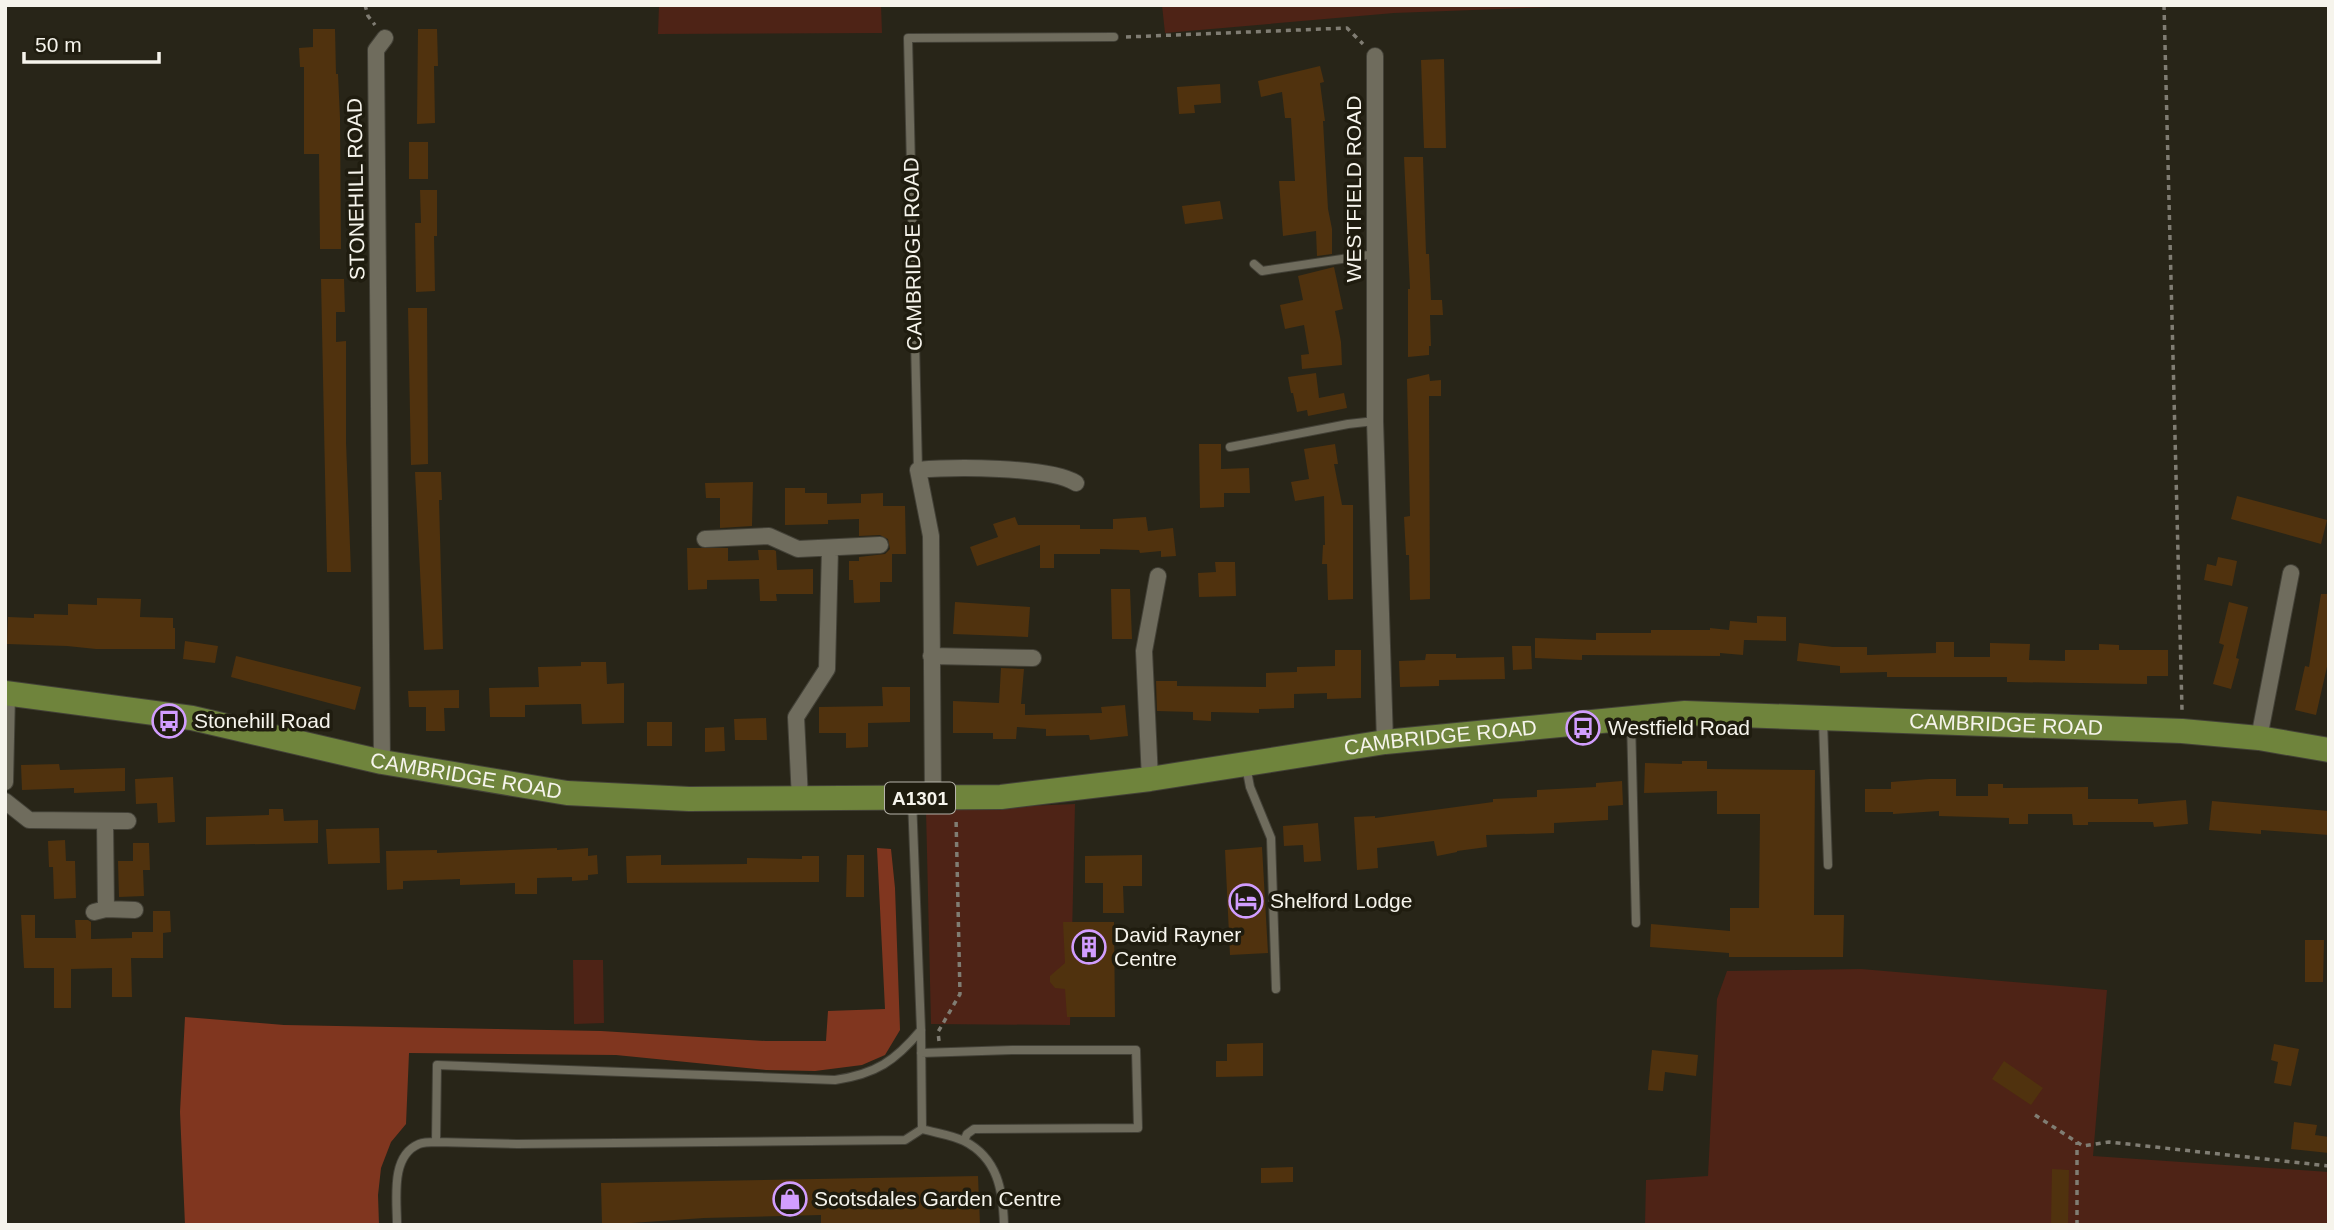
<svg xmlns="http://www.w3.org/2000/svg" width="2334" height="1230" font-family="Arial,sans-serif">
  <style>
    .green { fill: #4e2316 }
    .forest { fill: #80361f }
    .building { fill: #50320e }
    .lines { fill: none; stroke-linecap: round; stroke-linejoin: round }
    .lane-casing { stroke: #434137; stroke-width: 10 }
    .street-casing { stroke: #434137; stroke-width: 18 }
    .primary-casing { stroke: #434137; stroke-width: 26 }
    .path { stroke: #807d73; stroke-width: 3.5; stroke-dasharray: 5 5; stroke-linecap: butt }
    .lane { stroke: #6f6c5d; stroke-width: 8 }
    .street { stroke: #6f6c5d; stroke-width: 16 }
    .primary { stroke: #6f843c; stroke-width: 24 }
    .labels { text-anchor: middle; stroke-width: 7; stroke-linejoin: round; paint-order: stroke }
    .shield { fill: #1f1c0f; stroke: #b6b3aa; stroke-width: 2 }
    .shield-label { font-size: 19px; font-weight: bold; fill: #f6f4ec }
    .street-label { font-size: 21px; fill: #f6f4ec; stroke: #1f1c0f }
    .poi-label { font-size: 21px; fill: #f6f4ec; stroke: #1f1c0f; text-anchor: start }
  </style>
  <rect width="100%" height="100%" fill="#282518"/>
  <path class="green" d="M659,5H881L882,33L658,34Z
    M1162,5H1603L1394,13L1165,33Z
    M1075,804L1070,1025L931,1024L926,810Z
    M573,960H603L604,1023L574,1024Z
    M1861,969L2107,990L2093,1156L2329,1172V1225H1645L1646,1180L1708,1176L1717,999L1727,971Z"/>
  <path class="forest" d="M877,848L891,849L895,888L900,1030L885,1055L862,1065L815,1071L766,1070L616,1055L409,1053L406,1124L391,1142L381,1168L378,1195L379,1225H185L180,1112L185,1017L284,1025L601,1031L766,1041H826L828,1011L885,1009Z"/>
  <path class="building" d="M313,29H335L336,74H338L340,118L341,249H320L319,154H304V67H300L299,48L313,47Z
    M418,29H437L438,66H434L435,123L417,124Z
    M1444,59L1446,148H1424L1421,60Z
    M1320,66L1324,82L1320,83L1325,121H1323L1328,209L1332,229V254L1317,256L1316,231L1283,236L1279,181H1295L1291,118H1285L1282,92L1261,97L1258,81Z
    M1220,84L1221,103L1194,105L1195,113L1179,114L1177,87Z
    M409,142H428V179H409Z
    M1404,157H1423L1426,254H1429L1431,300H1442L1443,315H1430L1431,346H1429V355L1408,357V289H1410Z
    M420,190H437V236H434L435,291L416,292L415,223H421Z
    M1220,201L1223,219L1185,224L1182,206Z
    M1334,267L1343,309L1335,311L1341,342L1342,365L1302,369L1301,355L1309,354L1304,325L1285,329L1280,305L1303,300L1298,276Z
    M321,279H344L345,312H336V342L346,341V442L351,572H327Z
    M408,308H427L428,464L411,465Z
    M1316,373L1319,398L1344,393L1347,408L1308,416L1307,410L1297,412L1293,393H1291L1288,377Z
    M1429,374L1430,381L1441,380V396H1429L1430,599L1410,600L1409,555H1406L1404,517L1410,516L1407,379Z
    M1199,444H1221V469L1249,468L1250,493H1224V507L1200,508Z
    M1335,444L1338,464H1334L1342,505H1353V599L1328,600L1327,564H1322L1323,545H1325L1324,496L1295,501L1291,482L1309,479L1304,449Z
    M415,472H441L442,500H439L443,649L424,650Z
    M753,482L752,526L720,528V498H706L705,483Z
    M785,488H805V493H827V504L861,503V494L883,493V506H905L906,554H892V582H880V602L854,603L853,580H849V561H859V557L885,554L890,549L888,539L880,535L859,536V519L828,520V524L785,525Z
    M2237,496L2327,520L2321,544L2231,519Z
    M1015,517L1018,525H1080V529H1113V519L1146,517L1148,531L1173,528L1176,556L1161,557V551L1140,553L1139,550L1100,549V554H1054V568H1040V545L977,566L970,547L998,537L993,524Z
    M687,548H728V561L759,560L758,550H774L776,551L777,570L813,569V594H776L777,601H760L759,579L707,580V589L688,590Z
    M2218,557L2237,561L2232,586L2204,580L2207,564L2216,566Z
    M1215,562H1235L1236,596L1199,597L1198,573L1216,572Z
    M1111,589H1130L1132,639H1112Z
    M2321,594H2329V658L2316,715L2295,710L2305,666L2309,667Z
    M97,598L141,599L140,617L173,618V628H175V649H96L67,646L7,644L8,617L34,618V614L68,615V604L97,605Z
    M955,602L1030,607L1028,637L953,634Z
    M2229,602L2248,607L2236,658L2239,659L2231,689L2213,684L2224,645L2219,643Z
    M1757,616L1786,617V641L1744,640L1743,655L1720,653V656L1582,655V660L1535,658V638L1596,640V633H1651V630H1710V628L1729,630L1730,621L1757,623Z
    M185,641L218,646L215,663L183,659Z
    M1936,642H1954V657H1990V643L2030,644L2029,660L2065,661V650H2099V644L2119,645V650H2168V676H2147V684L2007,682V677H1887V672L1840,673V666L1797,661L1799,643L1833,647H1867V655L1936,653Z
    M1512,646H1531L1532,669L1513,670Z
    M1335,650H1361V698L1327,699V693L1294,694V708L1259,709V713L1211,712V721L1193,720V712L1157,711L1156,681H1177V686L1266,687V673L1297,672V667L1335,666Z
    M1426,654H1456V658L1504,657L1505,679L1439,680V686L1400,687L1399,661L1425,660Z
    M236,656L361,687L355,710L231,677Z
    M581,662H606L607,684L624,683V723L582,724L581,704L525,705V717H490L489,688L539,687L538,667L581,666Z
    M1001,668L1024,669L1021,704H1025V715L1102,713L1101,707L1125,705L1128,736L1090,740L1089,735L1046,736V729L1017,727L1016,739H993V733H953V701L999,703Z
    M882,687H910V722L868,723V747L846,748V733H819V707L883,706Z
    M459,690V708H444L445,731H426V707H409L408,691Z
    M766,718L767,740H735L734,719Z
    M647,722H672V746H647Z
    M724,727L725,751L705,752V728Z
    M1682,761H1707V769L1815,770L1814,915H1844L1843,957H1729V953L1650,947L1651,924L1730,931V908H1759L1760,814H1717V791L1644,793L1645,763L1682,764Z
    M59,764L60,770L125,768V791L74,793V788L22,790L21,765Z
    M173,777L175,822L158,823L157,803L136,804L135,779Z
    M1929,779H1956V796H1988V784H2003V788L2088,787V799H2138V804L2186,800L2188,824L2154,827L2153,822H2088V825H2073L2072,814H2028V824H2009V818L1939,816V811L1893,814V812H1865V789H1891V782Z
    M1622,781L1623,805L1608,806V820L1554,823V833L1486,835L1487,847L1457,851V852L1437,856L1434,841L1377,848L1378,868L1357,870L1354,817L1375,816V818L1493,802V799L1537,797V790L1596,787V783Z
    M2212,801L2329,811V835L2261,830V834L2209,830Z
    M269,809H283L284,821L318,820V843L206,845V817L269,815Z
    M1318,823L1321,861L1304,862L1303,845L1284,846L1283,826Z
    M379,828L380,863L328,864L326,829Z
    M65,840L66,861H75L76,898L54,899L53,867H49L48,841Z
    M133,843H149L150,870H143L144,896L119,897L118,861H133Z
    M1262,847L1268,953L1230,955L1225,850Z
    M557,848V850L588,848V856L597,855L598,874L588,875V880L572,881V877L537,878V894H515V883L460,885V879L403,881V889L387,890L386,851L437,850V853Z
    M661,855V865L747,864V858L802,859V856H819V882L627,883L626,856Z
    M847,855H864V897H846Z
    M1142,855V886H1123L1124,913H1103V883H1085V856Z
    M153,911H170L171,932L163,933V958H131L132,997H112V968L71,969V1008H54V968H24L21,915H35V938H76L75,920H88L91,922V939L132,938V932H153Z
    M1063,922H1114L1115,1017H1067L1065,989L1055,988L1050,982V976L1065,963Z
    M2305,940H2324L2323,982H2305Z
    M1263,1043V1076L1216,1077V1061H1227V1044Z
    M2274,1044L2299,1049L2291,1086L2274,1083L2278,1062L2271,1060Z
    M1652,1050L1698,1055L1696,1076L1665,1072L1663,1091L1648,1090Z
    M2004,1061L2043,1088L2031,1105L1992,1079Z
    M2294,1122L2317,1125L2315,1135L2329,1137V1153L2291,1149Z
    M1293,1167V1182L1261,1183V1168Z
    M2052,1169L2069,1170L2068,1225H2051Z
    M978,1176L980,1225H821V1215L704,1218L602,1225L601,1183Z"/>
  <g class="lines">
    <defs>
      <path id="lane" d="M1254,264L1262,271L1375,254
        M1230,447L1348,424L1375,421
        M918,470L908,38L1114,37
        M1631,720L1636,923
        M1823,721L1828,865
        M1246,766L1250,787L1271,838L1276,989
        M912,799L921,1030L922,1129
        M921,1030C895,1061 876,1074 835,1080L437,1065L436,1142L517,1144L905,1140L922,1129
        M921,1053L1012,1050H1136L1138,1128L974,1129L967,1134L964,1141
        M922,1129C936,1133 952,1135 964,1141C998,1158 1003,1191 1004,1225
        M397,1225C397,1199 390,1156 419,1144C424,1142 431,1142 436,1142"/>
      <path id="street" d="M1375,56V421L1385,742
        M705,539L769,536L798,549L880,545
        M931,656L1033,658
        M2259,738L2291,573
        M382,762L376,50L385,38
        M1150,779L1144,651L1158,576
        M5,782L7,693
        M933,798L931,536L918,470C952,467 1049,466 1076,483
        M800,799L796,717L827,669L830,548
        M5,801L29,820L128,821
        M105,821L106,909
        M94,912L106,909L135,910"/>
      <g id="primary">
        <path id="s1" d="M5,693L192,718L382,762L567,793L689,799L1001,797L1150,779L1385,742L1685,713L2182,731L2259,738L2329,750"/>
      </g>
    </defs>
    <use href="#lane" class="lane-casing"/>
    <use href="#street" class="street-casing"/>
    <use href="#primary" class="primary-casing"/>
    <path class="path" d="M365,5L368,16L375,25
      M2164,5L2182,710
      M1126,37L1347,28L1363,44
      M939,1041L938,1032L960,994L956,817
      M2035,1115L2083,1146L2109,1142L2329,1166
      M2077,1225V1142"/>
    <use href="#lane" class="lane"/>
    <use href="#street" class="street"/>
    <use href="#primary" class="primary"/>
  </g>
  <defs>
    <symbol id="bus-ring" viewBox="-11 -11 22 22"><circle r="9.5" fill="#1f1c0f" stroke="#d19dfe" stroke-width="1.5"/><path d="M-5-6H5V4H4V6H2V4H-2V6H-4V4H-5ZM-3.5-4V0h7V-4ZM-3.5 1.2v1.5H-2V1.2ZM2 1.2v1.5H3.5V1.2Z" fill="#d19dfe"/></symbol>
    <symbol id="hotel-ring" viewBox="-11 -11 22 22"><circle r="9.5" fill="#1f1c0f" stroke="#d19dfe" stroke-width="1.5"/><path d="M-6-4.5h1.5V1H6V5H4.5V3h-9V5H-6ZM-4 0a1.8 1.8 0 1 1 3.6 0ZM.5 0V-2.5h3Q6-2.5 6 0Z" fill="#d19dfe"/></symbol>
    <symbol id="building-ring" viewBox="-11 -11 22 22"><circle r="9.5" fill="#1f1c0f" stroke="#d19dfe" stroke-width="1.5"/><path d="M-4-6H4V6H1V3H-1V6H-4ZM-2.5-4.3h1.7v1.8h-1.7ZM.8-4.3h1.7v1.8H.8ZM-2.5-1h1.7V.8h-1.7ZM.8-1h1.7V.8H.8Z" fill="#d19dfe"/></symbol>
    <symbol id="shop-ring" viewBox="-11 -11 22 22"><circle r="9.5" fill="#1f1c0f" stroke="#d19dfe" stroke-width="1.5"/><path d="M-5-2.5h2.3a2.7 3.5 0 0 1 5.4 0H5L5.5 6h-11ZM-1.5-2.5h3a1.5 2.3 0 0 0-3 0Z" fill="#d19dfe"/></symbol>
  </defs>
  <g fill-rule="evenodd">
    <use href="#bus-ring" x="150" y="702" width="38" height="38"/>
    <use href="#bus-ring" x="1564" y="709" width="38" height="38"/>
    <use href="#hotel-ring" x="1227" y="882" width="38" height="38"/>
    <use href="#building-ring" x="1070" y="928" width="38" height="38"/>
    <use href="#shop-ring" x="771" y="1180" width="38" height="38"/>
  </g>
  <g class="labels">
    <rect class="shield" x="885" y="782.5" width="70" height="31" rx="5"/>
    <g class="shield-label">
      <text x="920" y="805">A1301</text>
    </g>
    <g class="street-label">
      <text transform="translate(356 189) rotate(-91)" y="7">STONEHILL ROAD</text>
      <text transform="translate(1354 189) rotate(-90)" y="7">WESTFIELD ROAD</text>
      <text transform="translate(913 254) rotate(-91)" y="7">CAMBRIDGE ROAD</text>
      <text dy="7" stroke="none"><textPath href="#s1" startOffset="2016">CAMBRIDGE ROAD</textPath></text>
      <text dy="7" stroke="none"><textPath href="#s1" startOffset="1449">CAMBRIDGE ROAD</textPath></text>
      <text dy="7" stroke="none"><textPath href="#s1" startOffset="469">CAMBRIDGE ROAD</textPath></text>
    </g>
    <g class="poi-label">
      <text x="194" y="728">Stonehill Road</text>
      <text x="1608" y="735">Westfield Road</text>
      <text x="1270" y="908">Shelford Lodge</text>
      <text x="1114" y="942">David Rayner<tspan x="1114" dy="24">Centre</tspan></text>
      <text x="814" y="1206">Scotsdales Garden Centre</text>
    </g>
  </g>
  <rect width="2334" height="1230" fill="none" stroke="#f6f4ec" stroke-width="14"/>
  <path d="M24 52v10h135v-10" fill="none" stroke="#f6f4ec" stroke-width="3.5"/>
  <text x="35" y="52" font-size="21" fill="#f6f4ec" stroke="#1f1c0f" stroke-width="5" paint-order="stroke">50 m</text>
</svg>
